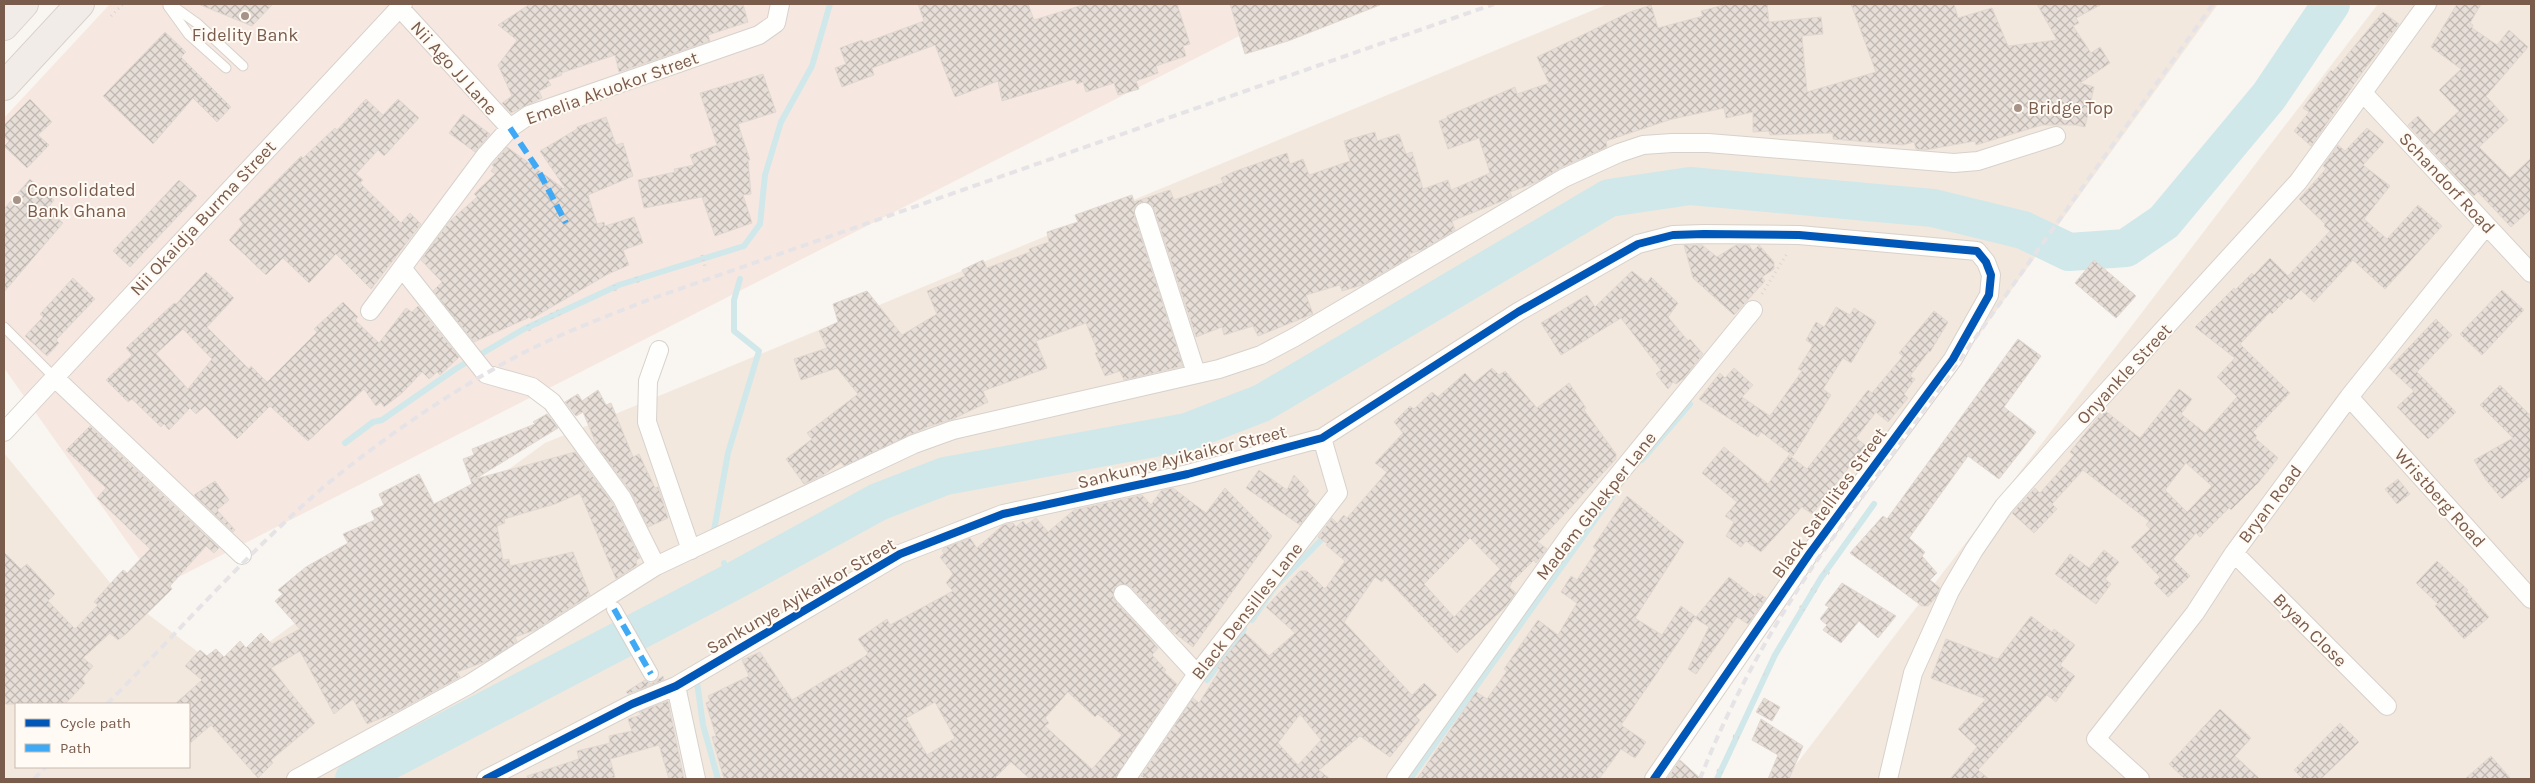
<svg xmlns="http://www.w3.org/2000/svg" width="2535" height="783" font-family="Karla,sans-serif">
  <style>
    .residential { fill: #f2e8de; fill-rule: evenodd }
    .commercial { fill: #f6e8e1 }
    .lines { fill: none; stroke-linecap: round; stroke-linejoin: round }
    .stream { stroke: #d0e8ea; stroke-width: 6 }
    .river { stroke: #d0e8ea; stroke-width: 38 }
    .building { fill: url(#building-cross-hatch); stroke: #e2d8d2; fill-rule: evenodd }
    .service-casing { stroke: #d7d1cb; stroke-width: 11 }
    .pedestrian-casing { stroke: #d7d1cb; stroke-width: 16 }
    .minor-casing { stroke: #d7d1cb; stroke-width: 20 }
    .trunk-casing { stroke: #dad1cc; stroke-width: 30 }
    .path { stroke: #dcd5d0; stroke-width: 3; stroke-dasharray: 1 4; stroke-linecap: butt }
    .service { stroke: #fefefd; stroke-width: 9 }
    .pedestrian { stroke: #fefefd; stroke-width: 14 }
    .minor { stroke: #fefefd; stroke-width: 18 }
    .trunk { stroke: #f2ece8; stroke-width: 28 }
    .rail { stroke: #e6e3e7; stroke-width: 4; stroke-dasharray: 8 5; stroke-linecap: butt }
    .quiet { stroke: #3fa9f5; stroke-width: 6; stroke-dasharray: 12 6; stroke-linecap: butt }
    .cycleway-casing { stroke: #fffaf3; stroke-width: 11 }
    .cycleway { stroke: #0057b8; stroke-width: 8 }
    .poi-dot { fill: #a69286; stroke: #fffaf3; stroke-width: 2 }
    .labels { text-anchor: middle; stroke-width: 4; stroke-linejoin: round; paint-order: stroke }
    .poi-label { font-size: 18px; fill: #7a5c4d; stroke: #fffaf3; text-anchor: start }
    .street-label { font-size: 18px; fill: #7a5c4d; stroke: #fffaf3 }
  </style>
  <defs>
    <pattern id="building-cross-hatch" width="8" height="8" patternUnits="userSpaceOnUse" patternTransform="scale(1.25)"><rect width="8" height="8" fill="#e6ded7"/><path d="M0 0l8 8M0 8l8-8" fill="none" stroke="#bfb7b1"/></pattern>
  </defs>
  <rect width="100%" height="100%" fill="#f9f5f0"/>
  <path class="residential" d="M1608,4H2218L1658,779H4V453L117,591L226,673L545,443ZM16,704H189V767H16Z
    M2378,4H2531V779H1785Z"/>
  <path class="commercial" d="M110,4H1302L159,587L4,368V118Z"/>
  <g class="lines">
    <path class="stream" d="M345,443L373,422L382,420L457,368L524,329L619,285L744,246L760,224L765,175L781,122L812,66L830,4
      M1642,460L1690,404
      M713,536L728,453L759,351L734,331V300L740,279
      M724,563L732,582
      M1252,620L1274,588L1326,535
      M1207,680L1244,629
      M697,682L703,725L718,779
      M1410,779L1612,496
      M1717,779L1775,655L1821,578L1874,504"/>
    <path class="river" d="M354,779L732,582L878,502L945,476L1187,432L1262,403L1609,198L1690,186L1933,208L2023,230L2069,252L2126,248L2164,222L2269,96L2331,4"/>
  </g>
  <path class="building" d="M198,4H273L252,26Z
    M530,4H743L748,22L708,35L710,41L619,72L615,55L561,73L562,75L548,80L551,85L539,91L542,98L511,113L502,103L512,96L498,65L517,40L498,25Z
    M918,4H1028L1034,20L1086,4H1177L1190,44L1183,46L1186,56L1156,66L1158,73L1136,81L1139,89L1118,95L1114,83L1086,92L1083,82L1077,84L1075,79L1002,101L998,81L955,97L935,45L872,68L874,75L842,87L835,68L846,64L840,48L862,40L864,43L924,21Z
    M1230,4H1380V5L1288,41L1245,54Z
    M1728,4H1767L1769,22L1821,17L1823,34L1802,36L1807,92L1876,72L1851,4H1954L1958,18L1992,8L2008,46L2057,40L2037,4H2102L2076,18L2079,23L2073,26L2091,53L2100,47L2110,63L2080,83L2094,87L2085,127L2076,125H2042L1976,145L1975,141L1925,150L1916,149L1914,142L1903,145L1833,139V133L1770,135L1769,131L1753,132V112L1726,118L1724,108L1672,119L1606,141L1607,147L1560,168L1537,182L1510,192L1512,197L1452,221L1455,230L1424,249L1409,254L1410,257L1362,285L1342,291L1340,285L1306,295L1313,314L1258,336L1253,326L1224,335L1222,327L1196,337L1154,209L1151,204L1141,202L1136,205L1134,215L1183,366L1124,380L1120,371L1105,376L1095,353L1098,352L1086,323L1036,341L1047,368L983,391L988,402L953,419L927,427L844,466L841,462L823,475L804,484L786,459L812,439L807,433L858,394L837,368L801,380L794,359L827,348L819,331L838,322L833,304L867,291L902,335L937,314L927,291L965,276L962,270L983,260L987,268L1030,252L1029,249L1049,242L1047,232L1078,222L1075,215L1132,195L1134,202L1170,190L1174,200L1223,183L1221,178L1233,172L1287,153L1290,164L1303,159L1309,175L1350,161L1344,141L1375,132L1377,141L1399,134L1406,154L1412,152L1423,189L1448,180L1451,190L1490,173L1479,138L1448,149L1439,121L1447,118V116L1515,87L1517,94L1549,83L1537,57L1630,12L1651,5L1658,28L1703,16L1701,11Z
    M2457,4H2481L2470,23L2473,25L2472,28L2497,45L2509,30L2528,47L2486,96L2508,120L2479,147L2510,178L2531,158V209L2511,227L2478,192L2474,196L2408,125L2418,116L2434,134L2459,111L2439,90L2461,69L2431,47Z
    M2383,12L2399,24L2361,74L2311,146L2294,131L2309,112L2303,108L2331,70L2333,72Z
    M165,32L186,52L181,57L231,107L217,122L193,98L153,144L103,96Z
    M763,74L776,112L738,124L750,160H748L751,194L743,195L752,223L715,236L702,197L644,208L638,180L675,172L674,169L694,165L690,155L717,145L700,93Z
    M30,99L52,122L38,135L49,145L27,168L4,146L9,141L4,136V125Z
    M366,99L383,115L398,99L419,118L384,156L378,150L356,174L363,180L360,183L401,223L410,213L421,224L371,289L336,254L309,283L283,258L266,275L229,240L243,224L239,219L301,156L303,158L335,128L337,130Z
    M463,114L490,134L475,152L449,133Z
    M606,117L616,145L623,143L633,176L588,195L597,224L604,222L605,226L634,217L643,243L623,250L629,265L608,274L531,319L530,317L474,342L433,291L442,282L421,260L449,222L477,197L474,194L495,174L491,171L494,167L492,165L507,147L567,191L540,151L577,129V127Z
    M2367,128L2384,142L2363,165L2390,186L2364,219L2387,239L2418,205L2442,226L2385,289L2353,260L2314,302L2301,290L2291,300L2288,298L2272,314L2270,312L2240,344L2290,393L2253,432L2257,436L2255,438L2278,458L2258,483L2231,510L2229,508L2200,537L2196,533L2173,559L2190,576L2168,597L2154,583L2160,577L2131,547L2150,529L2146,525L2149,521L2083,470L2052,504L2057,509L2034,533L2012,513L2035,488L2040,493L2074,455L2070,452L2104,410L2140,438L2179,389L2192,399L2181,414L2205,433L2237,397L2217,377L2235,358L2195,327L2234,288L2235,290L2252,273L2254,275L2270,258L2288,276L2330,231L2324,226L2325,224L2299,199L2326,169L2323,166L2338,145L2345,151ZM2186,463L2212,486L2187,512L2165,490Z
    M30,179L54,200L47,209L63,223L4,292V209Z
    M179,180L197,196L130,267L113,251Z
    M1684,245H1702L1717,257L1736,245H1749L1753,251L1759,245L1774,262V269L1762,277L1765,281L1734,315L1693,278Z
    M2094,260L2136,296L2116,318L2075,283Z
    M1632,271L1647,283L1651,277L1678,303L1668,317L1688,341L1690,339L1703,354L1684,378L1676,384L1673,382L1668,389L1656,374L1661,370L1621,318L1561,355L1541,323L1587,295L1595,307Z
    M206,272L234,298L207,327L249,369L251,366L267,382L317,332L314,329L343,302L358,317L355,320L379,343L406,308L412,312L418,306L459,357L440,375L437,372L429,379L422,372L402,393L384,407L381,402L376,406L364,389L308,441L270,406L237,439L205,406L196,414L190,408L169,430L164,424L161,427L132,399L128,402L106,380L132,355L126,348L174,303L176,304ZM183,329L212,359L188,389L156,354Z
    M73,278L95,299L56,340L59,343L47,356L25,336L43,317L40,314Z
    M2502,290L2524,310L2482,355L2460,334Z
    M1836,307L1850,315L1854,308L1876,322L1851,363L1843,358L1823,389L1831,395L1793,456L1761,432L1758,437L1699,399L1720,373L1725,378L1734,368L1753,385L1742,397L1770,416L1802,371L1798,369L1813,345L1806,340L1816,322L1824,327Z
    M1934,311L1948,322L1930,352L1929,351L1910,376L1915,379L1904,394L1908,398L1888,422L1876,412L1856,438L1866,446L1812,514L1802,507L1761,552L1746,541L1741,547L1726,536L1734,522L1725,516L1737,502L1702,473L1724,447L1768,484L1789,455L1807,469L1868,390L1872,393L1903,356L1899,353Z
    M2436,319L2452,335L2417,372L2456,412L2428,439L2397,407L2414,391L2389,368Z
    M2018,339L2041,356L2004,407L2036,432L1999,479L1968,456L1909,538L1925,552L1922,556L1937,573L1930,580L1940,588L1936,597L1928,606H1922L1850,553L1883,516L1887,519Z
    M1492,368L1499,375L1505,371L1537,408L1569,383L1586,408L1584,410L1616,454V459L1538,542L1547,549L1536,563L1534,560L1512,582L1509,587L1516,593L1506,606L1457,653L1385,577L1382,582L1375,577L1344,622L1412,695L1424,683L1437,695L1416,716L1420,720L1390,757L1360,736L1319,770L1330,779H1146L1141,776L1193,698L1199,703L1220,670L1217,667L1245,633L1269,656L1295,633L1266,607L1300,571H1307L1325,589L1345,561L1326,545L1328,544L1318,537L1332,518L1337,523L1344,515L1347,518L1387,472L1375,463L1403,433L1394,422L1410,406L1414,409L1432,392L1438,397L1465,373L1474,383ZM1470,538L1500,569L1454,617L1424,584ZM1300,714L1321,740L1298,765L1278,743Z
    M2500,385L2531,416V475L2502,499L2486,480L2474,460L2513,438L2480,405Z
    M598,390L606,405L611,403L633,457L639,454L655,488L658,487L668,518L648,527L631,492L597,446L583,412L576,416L565,402L578,394L582,401Z
    M547,414L558,428L475,479L575,452L613,504L640,558L636,560L637,565L616,579L580,493L555,504L504,519L505,523L497,526L503,560L509,559L510,566L573,552L590,595L535,630L515,637L517,642L487,661L457,672L460,677L396,712L367,724L353,699L334,714L300,651L271,668L315,723L271,760L273,763L258,778L211,725L189,744V704H175L202,680L185,666L200,650L207,656L216,649L224,657L240,641L246,648L261,633L272,644L300,629L275,601L283,594L278,590L306,567L348,543L343,534L375,520L371,511L384,505L379,494L419,474L434,504L472,484L463,459L474,455L472,449L535,424L533,422Z
    M90,426L219,548L214,553L206,546L170,586L172,589L127,633L118,640L110,633L83,658L93,666L82,679L85,683L65,704H4V552L21,569L27,564L55,594L48,601L75,629L98,605L94,602L111,583L123,570L127,573L150,549L97,498L106,488L66,450Z
    M1259,470L1287,490L1294,475L1309,491L1306,495L1316,504L1300,525L1246,488Z
    M2398,479L2410,494L2397,504L2385,489Z
    M215,481L229,500L217,510L235,530L233,532L194,495Z
    M1173,488L1206,513L1225,488L1272,536L1193,647L1173,632L1130,586L1121,584L1115,587L1113,596L1115,601L1158,648L1152,655L1166,670L1164,672L1177,684L1115,779H1030L1011,762L994,779H724L712,737L716,736L706,703L710,701L708,696L749,676L742,660L760,652L792,700L864,657L868,653L858,639L887,619L890,625L953,591L946,583L953,574L940,557L944,553L942,551L944,548L970,538L977,548L1003,525L1013,523L1016,527L1023,521L1026,525L1036,518L1048,532L1074,510L1142,495L1151,505L1161,491ZM1068,692L1095,717L1098,714L1122,735L1092,769L1045,726L1049,723L1045,718ZM935,702L955,738L927,755L906,718Z
    M1627,496L1684,542L1635,618L1662,635L1681,606L1696,617L1729,577L1755,597L1758,593L1766,598L1748,624L1737,617L1696,674L1688,669L1709,627L1695,618L1621,725L1646,742L1635,758L1621,749L1599,779H1417L1476,692L1487,699L1507,671L1504,669L1538,620L1558,635L1577,603L1561,592L1571,576L1577,580L1597,550L1593,547Z
    M2104,550L2119,562L2105,579L2111,584L2096,604L2055,574L2070,554L2089,568Z
    M2437,561L2468,590L2466,591L2489,617L2464,639L2435,606L2438,604L2416,583Z
    M1842,583L1896,616L1878,638L1859,621L1841,643L1823,630L1827,625L1820,619L1829,607L1825,605Z
    M2031,616L2052,632L2054,629L2075,645L2060,665L2075,676L2056,702L2047,695L1978,770L1989,779H1950L1977,747L1958,729L1986,699L1931,678L1946,639L1998,659Z
    M663,676L664,680L628,694L626,692L645,680L651,684Z
    M1764,698L1780,707L1772,721L1756,712Z
    M668,701L684,779H669L659,745L610,759L615,777L606,779H528L527,776L579,759L577,751L610,743L609,736L632,731L628,719L641,715L639,712Z
    M2220,709L2251,738L2235,756L2260,779H2185L2169,764Z
    M1761,719L1803,746L1789,779H1768L1778,755L1752,740Z
    M2340,723L2359,742L2321,779H2303L2294,770Z
    M2491,756L2511,779H2465Z
    M1680,760L1701,779H1667Z"/>
  <g class="lines">
    <defs>
      <path id="service" d="M170,4L198,24L243,66
        M168,6L189,35L226,68
        M4,327L55,378"/>
      <path id="pedestrian" d="M614,609L651,674"/>
      <path id="minor" d="M399,7L510,128
        M2363,93L2531,273
        M1144,212L1196,373
        M402,268L486,374L532,387L552,402L622,498L656,566
        M370,311L485,156L510,128L529,115L759,35L776,23L780,4
        M659,350L648,381L647,422L691,550
        M55,378L242,555
        M2349,397L2531,599
        M4,432L403,4
        M2234,553L2387,706
        M1123,594L1197,674
        M676,686L696,779
        M296,779L468,685L656,566L914,444L953,430L1219,369L1261,355L1295,337L1564,178L1619,153L1643,145L1672,143H1708L1954,163L1978,161L2056,136
        M486,779L632,704L676,686L900,554L1003,514L1188,474L1322,438L1518,312L1638,244L1673,235L1704,234L1799,235L1977,251L1986,262L1991,275L1989,295L1953,359L1810,553L1654,779
        M1126,779L1197,674L1338,493L1322,438
        M1396,779L1574,529L1753,310
        M1888,779L1913,673L1950,591L1974,550L2004,506L2057,446L2298,182L2427,4
        M2140,779L2096,739L2195,613L2234,553L2349,397L2486,226"/>
      <path id="trunk" d="M4,26L24,4
        M4,86L80,4"/>
    </defs>
    <use href="#service" class="service-casing"/>
    <use href="#pedestrian" class="pedestrian-casing"/>
    <use href="#minor" class="minor-casing"/>
    <use href="#trunk" class="trunk-casing"/>
    <path class="path" d="M111,16L123,4
      M702,255L705,267
      M636,277L639,284
      M614,285L616,292
      M1762,294L1788,252
      M557,310L560,316
      M551,313L553,320
      M536,321L538,326
      M528,325L530,331
      M1854,529L1858,532
      M1824,571L1830,574
      M1811,589L1817,592
      M1800,606L1805,611
      M1764,674L1768,676
      M1733,736L1740,738
      M1717,770L1723,773"/>
    <use href="#service" class="service"/>
    <use href="#pedestrian" class="pedestrian"/>
    <use href="#minor" class="minor"/>
    <use href="#trunk" class="trunk"/>
    <path class="rail" d="M107,704C179,631 248,552 326,485C382,439 443,397 506,362C551,337 600,319 648,300L1494,4
      M34,779L46,767
      M1700,779C1730,702 1769,632 1815,563L2213,4"/>
    <path class="quiet" d="M510,128L537,168L566,223
      M614,609L651,674"/>
    <defs>
      <path id="cycleway" d="M486,779L632,704L676,686L900,554L1003,514L1188,474L1322,438L1518,312L1638,244L1673,235L1704,234L1799,235L1977,251L1986,262L1991,275L1989,295L1953,359L1810,553L1654,779"/>
    </defs>
    <use href="#cycleway" class="cycleway-casing"/>
    <use href="#cycleway" class="cycleway"/>
  </g>
  <g class="poi-dot">
    <circle cx="245" cy="16" r="5"/>
    <circle cx="2018" cy="108" r="5"/>
    <circle cx="17" cy="200" r="5"/>
  </g>
  <g class="labels">
    <g class="poi-label">
      <text x="245" y="41" text-anchor="middle">Fidelity Bank</text>
      <text x="2028" y="114">Bridge Top</text>
      <text x="27" y="196">Consolidated<tspan x="27" dy="21">Bank Ghana</tspan></text>
    </g>
    <g class="street-label">
      <text transform="translate(454 68) rotate(48)" y="6">Nii Ago JJ Lane</text>
      <text transform="translate(612 88) rotate(-20)" y="6">Emelia Akuokor Street</text>
      <text transform="translate(2447 183) rotate(47)" y="6">Schandorf Road</text>
      <text transform="translate(203 218) rotate(-47)" y="6">Nii Okaidja Burma Street</text>
      <text transform="translate(2124 374) rotate(-47)" y="6">Onyankle Street</text>
      <text transform="translate(1182 457) rotate(-14)" y="6">Sankunye Ayikaikor Street</text>
      <text transform="translate(2440 498) rotate(48)" y="6">Wristberg Road</text>
      <text transform="translate(1829 503) rotate(-54)" y="6">Black Satellites Street</text>
      <text transform="translate(2270 504) rotate(-53)" y="6">Bryan Road</text>
      <text transform="translate(1596 506) rotate(-52)" y="6">Madam Gblekper Lane</text>
      <text transform="translate(801 596) rotate(-30)" y="6">Sankunye Ayikaikor Street</text>
      <text transform="translate(1247 611) rotate(-52)" y="6">Black Densilles Lane</text>
      <text transform="translate(2310 630) rotate(45)" y="6">Bryan Close</text>
    </g>
  </g>
  <rect width="2535" height="783" fill="none" stroke="#7a5c4d" stroke-width="10"/>
  <rect x="15" y="703" width="175" height="65" fill="#fffaf3" stroke="#cabbb1"/>
  <rect x="25" y="719" width="25" height="8" fill="#0057b8" stroke="#cabbb1"/>
  <text x="60" y="728" font-size="15" fill="#7a5c4d">Cycle path</text>
  <rect x="25" y="744" width="25" height="8" fill="#3fa9f5" stroke="#cabbb1"/>
  <text x="60" y="753" font-size="15" fill="#7a5c4d">Path</text>
</svg>
